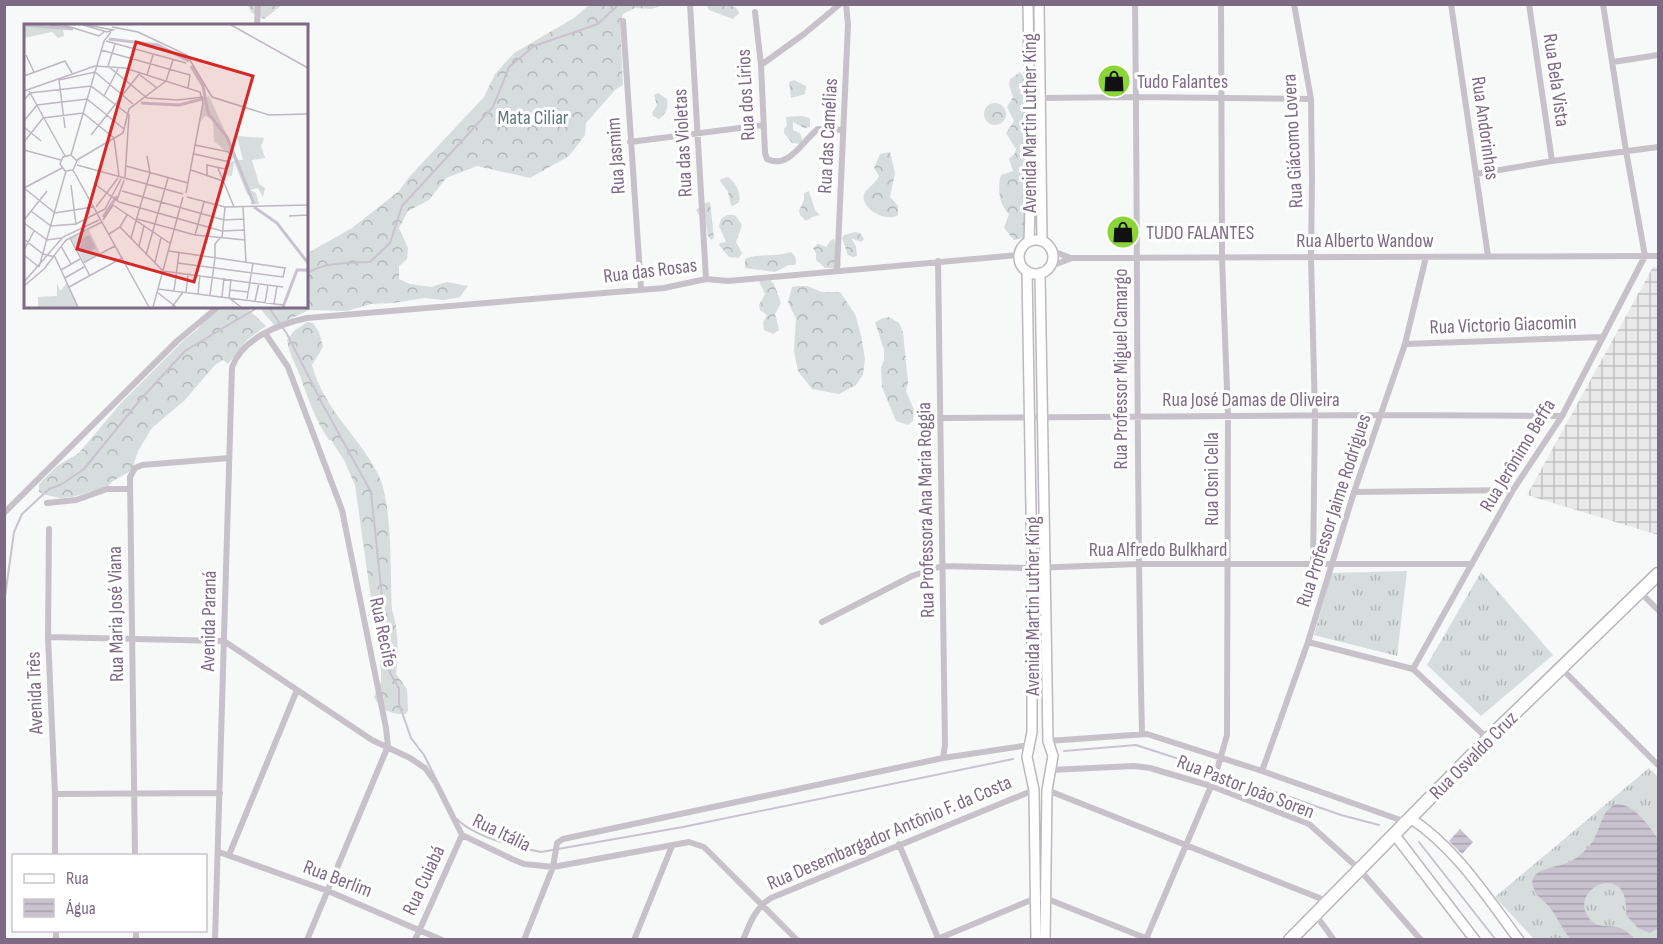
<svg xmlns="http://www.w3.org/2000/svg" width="1663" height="944" font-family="'Sofia Sans Condensed',sans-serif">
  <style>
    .industrial { fill: url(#industrial-grid) }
    .grass { fill: url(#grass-tufts) }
    .forest { fill: url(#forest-crowns) }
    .water { fill: url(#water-rules) }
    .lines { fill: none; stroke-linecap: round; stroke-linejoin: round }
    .stream { stroke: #c9c3cf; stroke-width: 2 }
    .secondary-casing { stroke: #bdb7bf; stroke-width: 12 }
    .highway-casing { stroke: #bab5bc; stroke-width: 15 }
    .street { stroke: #c7c2c9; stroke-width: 6 }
    .secondary { stroke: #fff; stroke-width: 9 }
    .highway { stroke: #fff; stroke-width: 12 }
    .labels { text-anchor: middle; stroke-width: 6; stroke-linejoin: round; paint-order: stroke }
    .street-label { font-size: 20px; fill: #7d6a85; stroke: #fff }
    .poi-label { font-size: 20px; fill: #7d6a85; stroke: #fff; text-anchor: start }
    .park-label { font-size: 20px; fill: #647777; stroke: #fff }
    .inset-river { fill: none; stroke: #c9c3cf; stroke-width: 3 }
    .inset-road { fill: none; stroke: #bfb7c2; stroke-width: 1.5 }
    .view { fill: #d62828; fill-opacity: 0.15; stroke: #d62828; stroke-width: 3 }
    .inset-edge { fill: none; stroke: #7d6a85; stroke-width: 3 }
  </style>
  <defs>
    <pattern id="industrial-grid" width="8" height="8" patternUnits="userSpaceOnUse" patternTransform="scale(1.5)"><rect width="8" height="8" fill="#e9e9ea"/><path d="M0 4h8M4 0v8" fill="none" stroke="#c2c1c3"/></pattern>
    <pattern id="grass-tufts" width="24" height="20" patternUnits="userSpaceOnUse" patternTransform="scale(1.5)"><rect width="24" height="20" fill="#d6dddc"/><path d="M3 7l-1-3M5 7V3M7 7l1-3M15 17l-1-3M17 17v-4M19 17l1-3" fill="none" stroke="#b3b7b8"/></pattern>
    <pattern id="forest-crowns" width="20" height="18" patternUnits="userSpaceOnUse" patternTransform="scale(1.5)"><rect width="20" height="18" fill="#d6dddc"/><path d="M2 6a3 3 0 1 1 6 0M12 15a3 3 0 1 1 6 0" fill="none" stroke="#b3b7b8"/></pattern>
    <pattern id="water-rules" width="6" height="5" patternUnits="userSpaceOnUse" patternTransform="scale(1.5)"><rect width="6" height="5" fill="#c9c3cf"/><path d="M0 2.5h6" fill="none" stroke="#a8a2ae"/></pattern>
  </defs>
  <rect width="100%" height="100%" fill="#f6f9f7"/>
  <path class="industrial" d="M1653,267H1658V535L1527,495Z"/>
  <path class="grass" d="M1407,571L1397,656L1314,635L1332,573Z
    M1481,572L1553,655L1481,716L1427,665Z
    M1649,768L1658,777V939H1534L1495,897Z"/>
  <path class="forest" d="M247,4L282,5L264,19L252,13Z
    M589,5H664L651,9L635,8L623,14L620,22L623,85L616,89L586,123L585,135L569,156L530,178L477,166L446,178L429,200L408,211L399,228L408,248L407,259L399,266V279L410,284L431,287L447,282L468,286L460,297L444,300L424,298L393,303L371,304L347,311L309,310L275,326L258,306H306V254L352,228L399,191L410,176L484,97L495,74L514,53L574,18Z
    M710,5C720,4 735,1 739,13L733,19L709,10L707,6Z
    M1020,72L1023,76L1025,91L1024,104L1026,115L1024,127L1027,142L1024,181L1027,205L1024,238L1014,240L1004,228L1009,214C999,205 997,187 1001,175L1013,171L1009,159L1015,153L1016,149L1006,133L1014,121L1007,107L1013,97L1009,85L1010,79Z
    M794,80L806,86L805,94L791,98L789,82Z
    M658,93L667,99C669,107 666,114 659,119L653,116L652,113L657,105L654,95Z
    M984 114a11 11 0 1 1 22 0a11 11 0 1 1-22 0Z
    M802,116L810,118V127L804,128L793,122V130L800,133L803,142L802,144L792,143L784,133V129L787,126L786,117Z
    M890,152L895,173L890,197L898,206V215C887,223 860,209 864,194C865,190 876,183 879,176L874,168L880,154Z
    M728,177C736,183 741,192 739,202L733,206L731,205L728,192L720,181L721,179Z
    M809,191L815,210L820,215L812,217L806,221L800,215L799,211L804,200V193Z
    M710,202L714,238L711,240L708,236L705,217L699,215L696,210L705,203Z
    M727,215H735L742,225L736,242L742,253L739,258L729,257L719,245L720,243L726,242L719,226L721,219Z
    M855,232L860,233L864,239L861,242L851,238L856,246L857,256L853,257L848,255L842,238L844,235Z
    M834,239L841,265L836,268H825L816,260V253L813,248L818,244L826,247L831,240Z
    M791,252L795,256L796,262L795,265H789L775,272L745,268V259C760,253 777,257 791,252Z
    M770,280L774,284L781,303L775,314L779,330L773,334L764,330L763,322L767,315L760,310L759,305L765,294L759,281Z
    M798,286H807L822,292H840L855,314L861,335L865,359L863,375L856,385L839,394L812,389L798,371L794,351L796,319L788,302L792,287Z
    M226,306L246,307L266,326L247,340L228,364L223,360L215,365L185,400L152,428L138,451L133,466L129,472L113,481L107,487L72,497L60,498L46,495L39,492V484L57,466L79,453L120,404L185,339L198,329L205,319Z
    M889,317L899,323L903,332L908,382L906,391L914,410L913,421L908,425L896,421L882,387L881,368L884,360V350L875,322L883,318Z
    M307,322L313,323L319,332L323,347L312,365C325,412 357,433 378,474C393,503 390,575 392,610C398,627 399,656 396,674L407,689L408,710L406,714C392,715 380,710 374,697L381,682V670L355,485L344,460L331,440H329C315,420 308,398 300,376C295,363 289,354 287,340L294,331Z"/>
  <path class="water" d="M1616,804C1634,803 1649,826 1658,839V928L1650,933L1638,928L1626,915C1630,860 1571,887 1587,915C1599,936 1617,916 1634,939H1571C1562,930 1558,918 1550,908C1546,902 1538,898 1535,891C1523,869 1555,868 1567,863C1575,860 1583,853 1589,846C1601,834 1599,811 1616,804Z
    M1460,829L1473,842L1462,854L1449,841Z"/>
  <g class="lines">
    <path class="stream" d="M306,274C323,262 350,263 370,262L390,243L402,206L493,107L509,67L534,46L598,24L619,4
      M268,306L287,334L323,405L371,492L390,673L399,688V704L411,738L424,755L436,779
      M4,604L14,532L22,514L49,489L62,484L84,469L140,400L185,351L260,306
      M1064,751L1136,745L1222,773L1341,815L1379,825
      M457,819C474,837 516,847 541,852L683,827L1013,759
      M1419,842L1496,940"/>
    <defs>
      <path id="secondary" d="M1028,4L1031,173L1029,241
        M1039,4L1042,240
        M1019 257a17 17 0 1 1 34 0a17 17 0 1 1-34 0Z
        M1027,271L1032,568V732L1027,757L1034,790L1036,940
        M1040,273L1048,741L1053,756L1047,790L1045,940
        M1410,818C1456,848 1486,896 1519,940
        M1394,834L1475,940"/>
      <path id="highway" d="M1290,940L1488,739L1658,574"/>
    </defs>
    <use href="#secondary" class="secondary-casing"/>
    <use href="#highway" class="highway-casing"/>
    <path class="street" d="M690,4L706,279
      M1135,4C1138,247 1136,490 1142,733
      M1294,4L1311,99L1312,180L1311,257L1315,415L1313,565
      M1451,4L1488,256
      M1529,4L1552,161
      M755,12L761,65L765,153L767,159C789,170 803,140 818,129L843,130
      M623,21L641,289
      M257,26L258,4
      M1613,62L1658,55
      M761,65L804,34L840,4
      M1040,98L1136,97L1311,99
      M630,142L763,125
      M1476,174L1552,161L1658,147
      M1052,251L1071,258
      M938,261L945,745L943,758
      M1051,266L1072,258L1658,256
      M837,270L848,25L846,4
      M265,333L288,367L342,510L386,728L388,746L307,940
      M1405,344L1602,337
      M940,418L1380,415L1562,416
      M1354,492L1513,490
      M47,503L76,500L107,489H130
      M4,513L177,341L219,306
      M49,529L48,637L55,794V856
      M1640,592L1658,610
      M822,622L912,576L942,566L1032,568L1138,564H1472
      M48,637L224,641
      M224,641L372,740L410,758L425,768L436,783L462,835L512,859L524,864L553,867L689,842L704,847L797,940
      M1308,642L1413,669L1488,739
      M1561,668L1658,765
      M1413,669L1513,490L1562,416L1645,256L1626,151L1603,4
      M1048,741L1147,734L1262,771L1406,822
      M1050,770L1134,766L1150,768L1211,786L1309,824L1359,869L1421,940
      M1262,771L1308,642L1354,492L1405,344L1426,257
      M1047,790L1327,901
      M55,794L220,793
      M899,844L938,938
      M219,852L328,891L442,940
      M229,855L297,690
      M135,856L130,477L135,468L142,465L229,458
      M1315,914L1334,940
      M56,930V940
      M136,930V940
      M1146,939L1215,777L1227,735L1228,416L1222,258L1221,4
      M215,940L232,367C243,338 279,324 307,318L664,288L706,279L728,281L1019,255
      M415,940L462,835
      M524,940L553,867L557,843L563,839L943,758L1029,745
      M634,940L672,846
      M743,940C750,923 755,908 771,898L1034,790
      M935,940L1036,898H1045L1148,939"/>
    <use href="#secondary" class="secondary"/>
    <use href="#highway" class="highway"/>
  </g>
  <defs>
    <symbol id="shop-disc" viewBox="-11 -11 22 22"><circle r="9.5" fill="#8bd539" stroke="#fff"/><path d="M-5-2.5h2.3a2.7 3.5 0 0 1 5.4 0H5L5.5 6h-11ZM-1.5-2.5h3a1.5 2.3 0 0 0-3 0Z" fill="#111"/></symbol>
  </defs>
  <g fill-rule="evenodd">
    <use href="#shop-disc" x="1095" y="62" width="38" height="38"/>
    <use href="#shop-disc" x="1104" y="213" width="38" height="38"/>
  </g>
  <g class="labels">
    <g class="street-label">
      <text transform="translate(1557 80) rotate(82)" y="7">Rua Bela Vista</text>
      <text transform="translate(745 95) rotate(-93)" y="7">Rua dos Lírios</text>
      <text transform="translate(1029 123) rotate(-90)" y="7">Avenida Martin Luther King</text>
      <text transform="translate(1486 128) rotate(82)" y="7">Rua Andorinhas</text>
      <text transform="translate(827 136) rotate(-87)" y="7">Rua das Camélias</text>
      <text transform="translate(1292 141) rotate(-93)" y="7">Rua Giácomo Lovera</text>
      <text transform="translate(682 143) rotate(-93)" y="7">Rua das Violetas</text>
      <text transform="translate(615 156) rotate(-94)" y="7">Rua Jasmim</text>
      <text x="1365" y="247">Rua Alberto Wandow</text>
      <text transform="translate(650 270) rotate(-7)" y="7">Rua das Rosas</text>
      <text transform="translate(1503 324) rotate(-2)" y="7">Rua Victorio Giacomin</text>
      <text transform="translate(1120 369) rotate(-90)" y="7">Rua Professor Miguel Camargo</text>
      <text x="1251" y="406">Rua José Damas de Oliveira</text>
      <text transform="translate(1517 455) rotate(-59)" y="7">Rua Jerônimo Beffa</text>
      <text transform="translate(1211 479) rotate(-90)" y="7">Rua Osni Cella</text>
      <text transform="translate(925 510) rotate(-91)" y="7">Rua Professora Ana Maria Roggia</text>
      <text transform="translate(1333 510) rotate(-72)" y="7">Rua Professor Jaime Rodrigues</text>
      <text x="1158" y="556">Rua Alfredo Bulkhard</text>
      <text transform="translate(1032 606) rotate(-90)" y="7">Avenida Martin Luther King</text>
      <text transform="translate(115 614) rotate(-91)" y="7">Rua Maria José Viana</text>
      <text transform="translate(208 621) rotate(-89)" y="7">Avenida Paraná</text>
      <text transform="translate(384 632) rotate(78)" y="7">Rua Recife</text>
      <text transform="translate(34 693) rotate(-92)" y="7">Avenida Três</text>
      <text transform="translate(1473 755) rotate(-45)" y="7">Rua Osvaldo Cruz</text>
      <text transform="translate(1246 786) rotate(21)" y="7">Rua Pastor João Soren</text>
      <text transform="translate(502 832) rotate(26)" y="7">Rua Itália</text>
      <text transform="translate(889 832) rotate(-23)" y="7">Rua Desembargador Antônio F. da Costa</text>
      <text transform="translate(338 878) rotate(21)" y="7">Rua Berlim</text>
      <text transform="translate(423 880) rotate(-65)" y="7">Rua Cuiabá</text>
    </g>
    <g class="poi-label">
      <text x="1137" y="88">Tudo Falantes</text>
      <text x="1146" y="239">TUDO FALANTES</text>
    </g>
    <g class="park-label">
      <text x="533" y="124">Mata Ciliar</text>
    </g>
  </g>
  <g transform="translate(24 24)">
    <rect width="284" height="284" fill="#f6f9f7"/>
    <path d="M65,206L76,229L60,238L47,214Z" fill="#d6dddc"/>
    <path d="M0,1L30,2L39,6L40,12L34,14L28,8L0,14ZM185,72L214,136H219L213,112L240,114L237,122L241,134L228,136L235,160L241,164L239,173L234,164L226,166L232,169L235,180H226L229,175L223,170L210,138L208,152L200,151L204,148L201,142L211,136L190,117L189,95L181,92L176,99L179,75ZM33,259L36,267L43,259L54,283H14V273L33,272Z" fill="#d6dddc"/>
    <path d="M65,211L72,224L61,229L55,223L62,217L55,221L53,218Z" fill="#c9c3cf"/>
    <path class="inset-river" d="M0,1L49,5M85,15L134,21L165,37M167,42L179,62L184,89L203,113L230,180M117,79L155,81L182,74M230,183L253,199L284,239M79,193L93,172M259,283L273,246H284"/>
    <path class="inset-road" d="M26,1L45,3M40,1L75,12L80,8M59,1L83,8L89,6L63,1M207,1L284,44M88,3L114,8L163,31L188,73L245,91L284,90M82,17L162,39M91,20L84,42L123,74L154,76L179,73M77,26L166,51L164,64M2,31L10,48M105,45L110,25M116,51L133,64M123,51L129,31M0,52L41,37L48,49M35,56L71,48L109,80M35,56L41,104M142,57L149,36M0,67L71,42L101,44L176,68L179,79L162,169M5,67L41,132M80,72L95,43M0,76L6,69L67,62L105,91L101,153M0,97L13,81L63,75L100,105M0,103L17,117M67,111L116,49M0,118L19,94L59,89L90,114L95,152M171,121L205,128M0,126L37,136M170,130L206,138M47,131L80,17L87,8M47,131L39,133L36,140L41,147L49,146M47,131L53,137L49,146M53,136L99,109L105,85L142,57M53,141L159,170M102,142L164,159M194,144L210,183M49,146L125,283M167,146L199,157M183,152V141L201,145M47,161L52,201M72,161L95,178L198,207L221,206M0,164L31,189L69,183M0,164L38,144M98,167L200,196L220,195M163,173L201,183L284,181M93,176L100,156M89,181L147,220M72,183L94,154M219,183L222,238M7,187L27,202L52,200L81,185L97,155M265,192L284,191M113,195L171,211L221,216M0,196L23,167M79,196L89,181M0,199L23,216L37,214M96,203L139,247L259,263M85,210L96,203L103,191M171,211L180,178M46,214L66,252M107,214L126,149L123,132M198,214L201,183M0,215L19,230L31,233L54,283M37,222L47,240M115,222L120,202M0,226L10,207M145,227L261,244L259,253L154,239M0,231L15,243M122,231L144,154M191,234V220L196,214M131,238L137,214M59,239L91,222M15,243L42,147M37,246L56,235M41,254L60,243M207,255L205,274L217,283M0,258L39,213L75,196M0,262L20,245L42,216L78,198M45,263L98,234M134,265L259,281M206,266L224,268M150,267L155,229M133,268L152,283M162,268L164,250M174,270L176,251M186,271L191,234M198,273L200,254M223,275L229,239M231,277L235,259M241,279L244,261M250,280L253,262M129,283L159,173M148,283L159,268"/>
    <path class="view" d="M112,18L229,52L170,258L53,225Z"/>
    <rect width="284" height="284" class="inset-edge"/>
  </g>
  <rect width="1663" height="944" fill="none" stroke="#7d6a85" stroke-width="12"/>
  <rect x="12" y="854" width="195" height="78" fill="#ffffff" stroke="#cbc3ce" stroke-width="1.5"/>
  <rect x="24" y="874" width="30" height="9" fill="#ffffff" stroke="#cbc3ce" stroke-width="1.5"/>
  <text x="66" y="884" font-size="18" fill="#7d6a85">Rua</text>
  <rect x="24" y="899" width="30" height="18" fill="url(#water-rules)" stroke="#cbc3ce" stroke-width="1.5"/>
  <text x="66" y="914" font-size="18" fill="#7d6a85">Água</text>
</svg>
